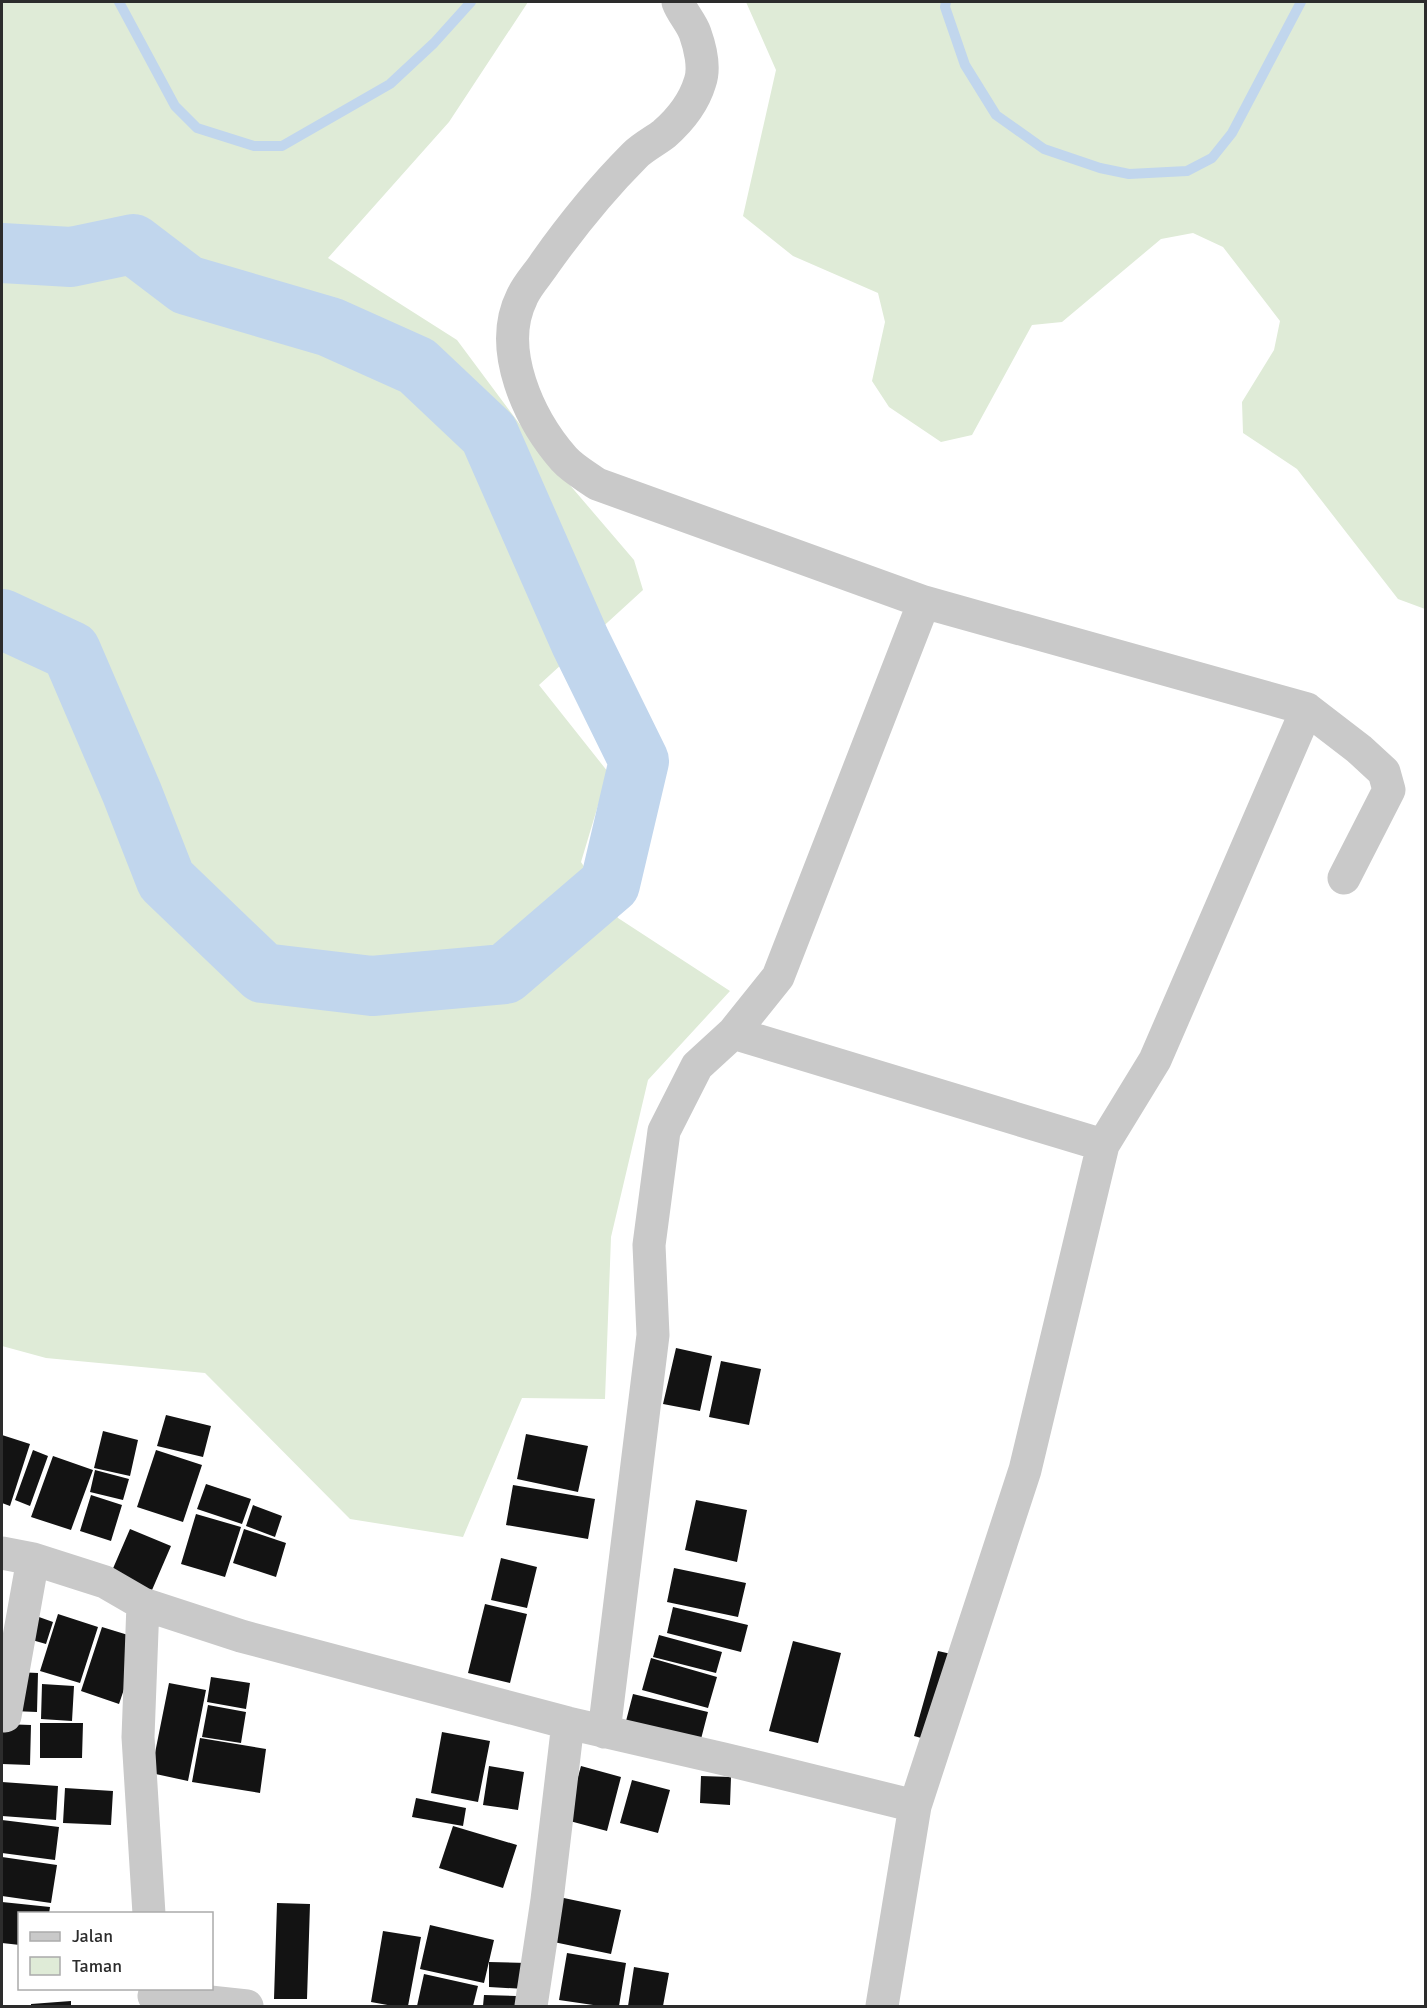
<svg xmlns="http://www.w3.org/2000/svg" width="1427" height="2008" font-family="Signika,sans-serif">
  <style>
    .green { fill: #dfebd7 }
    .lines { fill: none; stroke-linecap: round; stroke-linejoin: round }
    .stream { stroke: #c1d6ed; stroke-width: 10 }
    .river { stroke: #c1d6ed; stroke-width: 60 }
    .building { fill: #131313 }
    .minor { stroke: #c9c9c9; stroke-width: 33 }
  </style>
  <rect width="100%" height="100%" fill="#fff"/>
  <path class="green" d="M2,2H528L449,122L328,258L457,340L533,442L634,560L643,590L539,685L608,772L581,862L618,918L730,991L648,1080L611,1237L605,1399L522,1398L463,1537L350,1519L205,1373L46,1358L2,1346Z
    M746,2H1425V609L1398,599L1297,469L1243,433L1242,402L1274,350L1280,321L1223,247L1193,233L1161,239L1062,322L1032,325L972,435L941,442L889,407L872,381L885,322L878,293L793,256L743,216L776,70Z"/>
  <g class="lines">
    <path class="stream" d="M119,2L175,106L197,128L254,146H282L390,84L434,43L471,2
      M946,2L945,7L965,65L996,115L1044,149L1100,168L1129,174L1187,171L1212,158L1232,133L1301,2"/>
    <path class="river" d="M2,253L71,257L133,244L187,285L330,327L417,366L489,434L580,641L639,761L610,884L505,974L372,986L263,973L166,880L132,793L71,651L2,619"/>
  </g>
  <path class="building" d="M676,1348L712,1356L700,1411L663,1404Z
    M721,1361L761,1369L749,1425L709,1417Z
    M166,1415L211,1426L203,1457L157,1446Z
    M103,1431L138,1440L130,1476L94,1468Z
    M526,1434L588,1446L578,1492L517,1479Z
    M2,1435L30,1444L10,1506L2,1503Z
    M33,1450L48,1456L30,1506L15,1500Z
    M156,1450L202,1465L183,1522L137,1507Z
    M53,1456L93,1470L71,1530L31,1517Z
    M95,1470L129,1479L123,1500L90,1492Z
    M206,1484L251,1499L242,1524L197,1509Z
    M513,1485L595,1499L588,1539L506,1525Z
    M91,1495L122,1505L111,1541L80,1531Z
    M696,1500L747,1510L737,1562L685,1550Z
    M253,1505L282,1516L275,1537L246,1526Z
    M196,1514L241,1527L225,1577L181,1564Z
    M130,1529L171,1546L149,1597L108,1580Z
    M244,1529L286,1543L276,1577L233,1563Z
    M501,1558L537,1567L527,1608L491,1600Z
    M674,1568L746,1583L738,1617L667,1602Z
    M485,1604L527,1614L510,1683L468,1673Z
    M673,1607L748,1625L741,1652L667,1633Z
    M58,1614L98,1627L80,1683L40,1671Z
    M39,1617L53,1622L46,1644L32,1640Z
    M102,1627L141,1639L119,1704L81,1691Z
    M659,1635L722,1652L716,1673L653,1657Z
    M793,1641L841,1653L818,1743L769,1731Z
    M938,1651L960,1656L936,1742L914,1736Z
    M651,1658L717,1677L708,1708L642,1690Z
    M15,1672L38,1673L37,1712L13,1711Z
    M211,1677L250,1683L246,1709L207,1702Z
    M169,1683L206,1690L188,1781L151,1773Z
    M42,1684L74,1686L72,1721L41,1719Z
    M633,1694L708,1712L701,1739L626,1721Z
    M208,1705L246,1712L241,1743L202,1737Z
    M40,1723H83L82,1758H40Z
    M2,1724L31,1725L30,1765L2,1764Z
    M442,1732L490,1741L478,1802L431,1793Z
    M200,1738L266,1749L260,1793L192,1782Z
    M489,1766L524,1772L518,1810L483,1805Z
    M581,1766L621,1777L607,1831L566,1820Z
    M701,1776L731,1777L730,1805L700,1803Z
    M632,1780L670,1790L658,1833L620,1823Z
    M2,1782L58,1786L56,1820L2,1816Z
    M65,1788L113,1791L111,1825L63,1823Z
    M416,1798L466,1808L463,1826L412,1817Z
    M2,1820L59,1827L55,1860L2,1853Z
    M453,1826L517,1845L503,1888L439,1868Z
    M2,1857L57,1865L51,1903L2,1896Z
    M559,1897L621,1910L611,1954L549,1941Z
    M2,1902L50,1907L49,1914H20V1945L2,1943Z
    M277,1903L310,1904L307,1999H274Z
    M430,1925L494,1940L484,1983L420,1969Z
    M383,1931L421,1937L408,2006H393L371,2002Z
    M567,1953L626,1963L619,2006H600L559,2000Z
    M489,1962L527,1963L526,1989L489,1987Z
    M634,1967L669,1973L663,2006H628Z
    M424,1974L478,1986L473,2006H417Z
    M484,1995L516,1996V2006H483Z
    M71,2001V2006H31V2004Z"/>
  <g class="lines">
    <path class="minor" d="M924,602L1307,709L1359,749L1384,772L1389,790L1344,878
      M733,1033L1103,1145
      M2,1553L33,1559L105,1582L143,1604L241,1636L568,1723L724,1759L915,1806
      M143,1604L138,1737L149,1914
      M5,1716L33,1559
      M604,1732L653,1335L649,1245L664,1131L697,1066L733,1033L778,977L924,602L597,484C586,476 573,469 564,459C529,419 496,349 522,297C527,285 538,274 545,263C572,225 602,188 635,155C643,147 655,141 664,134C680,120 694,102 700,82C705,68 700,47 695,33C691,22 682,13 678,2
      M154,1996L247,2006
      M531,2006L547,1900L568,1723
      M882,2006L915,1806L1025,1470L1103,1145L1155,1060L1307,709"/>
  </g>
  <rect width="1427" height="2008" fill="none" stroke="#2c2c2c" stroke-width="6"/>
  <rect x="18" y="1912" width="195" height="78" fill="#ffffff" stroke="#ababab" stroke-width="1.5"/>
  <rect x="30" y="1932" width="30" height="9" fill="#c9c9c9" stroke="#ababab" stroke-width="1.5"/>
  <text x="72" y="1942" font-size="18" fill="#2c2c2c">Jalan</text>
  <rect x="30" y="1957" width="30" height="18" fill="#dfebd7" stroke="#ababab" stroke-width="1.5"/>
  <text x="72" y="1972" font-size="18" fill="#2c2c2c">Taman</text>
</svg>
